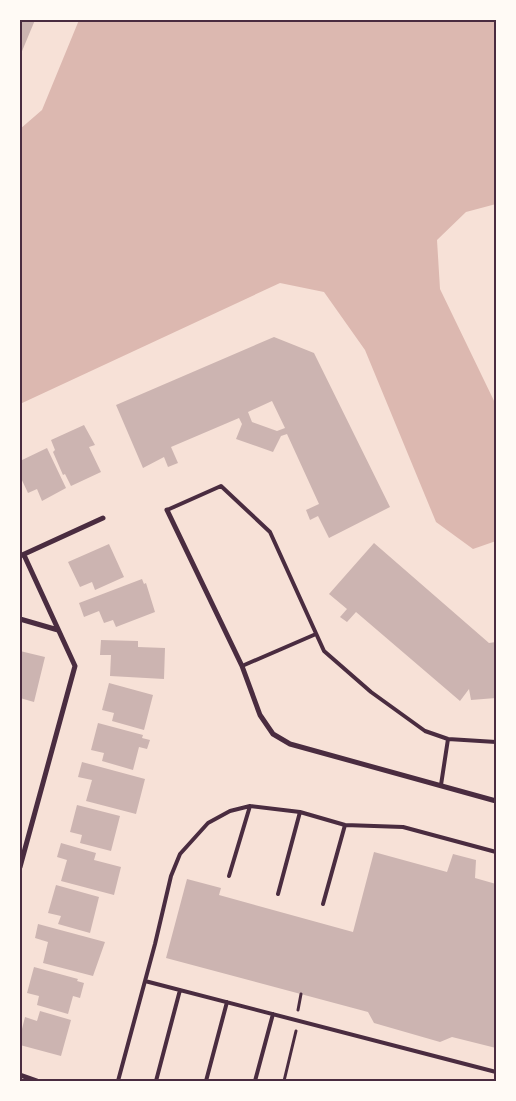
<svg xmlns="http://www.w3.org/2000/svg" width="516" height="1101" font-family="'Nunito Sans',sans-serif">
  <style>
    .water { fill: #dcb8b0 }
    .building { fill: #ccb4b1; fill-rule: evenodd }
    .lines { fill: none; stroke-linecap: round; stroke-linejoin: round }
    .path { stroke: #4a2c40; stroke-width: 3 }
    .service { stroke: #4a2c40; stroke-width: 4 }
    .minor { stroke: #4a2c40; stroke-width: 5 }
    .neatline { fill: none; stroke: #4a2c40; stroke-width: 2 }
  </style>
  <rect width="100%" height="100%" fill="#f7e1d7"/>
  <path class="water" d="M79,20H496V204L466,212L437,240L440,289L496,405V541L473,549L436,522L365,350L324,292L280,283L20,404V129L42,110Z"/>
  <path class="building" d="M20,20H35L20,56Z
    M274,337L314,353L390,507L329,538L318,516L310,520L306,510L319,504L287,434L281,436L273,452L236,439L242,424L239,418L171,447L178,463L168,467L164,457L143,468L116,405ZM272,401L285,428L277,431L252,422L248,412Z
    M84,425L95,445L89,447L101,472L71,486L65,474L63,475L53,452L55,450L51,440Z
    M47,448L66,488L42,501L37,489L28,493L20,476V461Z
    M374,543L489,643L496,642V698L471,700L469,689L460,701L356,612L347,622L340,617L347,609L329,594Z
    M109,544L124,577L95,590L92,582L80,587L68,562Z
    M142,579L144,584L146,583L155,612L116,627L113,620L104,623L99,611L84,617L79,603Z
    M101,640L138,641V647L165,648L164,679L110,676L111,655H100Z
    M20,651L45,657L34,702L20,698Z
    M109,683L153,695L144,730L112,721L114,713L102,710Z
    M98,723L143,735L142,738L150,740L147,749L139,747L133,770L102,761L104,753L91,750Z
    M82,762L145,779L136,814L86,801L92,780L78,777Z
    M77,805L120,816L111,851L80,843L82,835L70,832Z
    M61,843L96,853L94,860L121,867L114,895L61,881L67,860L57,857Z
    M374,852L447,872L453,854L476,860L475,878L496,884V1048L452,1037L440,1042L374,1023L368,1012L166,958L187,879L221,888L219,895L353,932Z
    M56,885L99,897L90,933L58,924L61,916L48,913Z
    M38,924L105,942L93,976L43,963L48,942L35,938Z
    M34,967L78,979L77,981L84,983L80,998L73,996L68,1014L37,1005L39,996L27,993Z
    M40,1011L71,1020L61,1056L20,1045V1037L25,1017L37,1021Z"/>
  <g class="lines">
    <path class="path" d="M298,1010L301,994
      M284,1081L296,1031"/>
    <path class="service" d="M167,510L221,486L270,532L324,651L371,692L425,731L448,739L496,742
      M242,666L316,634
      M441,785L448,739
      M229,876L250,806
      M278,894L300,812
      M323,904L345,825
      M145,981L496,1072
      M118,1081L155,944L171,876L180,854L208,823L230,811L250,806L300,812L345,825L403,827L496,852
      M156,1081L180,990
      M206,1081L227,1002
      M255,1081L273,1014"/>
    <path class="minor" d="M167,510L242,666L260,715L273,734L290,744L496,801
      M20,556L103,518
      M20,619L58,630
      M20,867L75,666L24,555
      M20,1075L37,1081"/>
  </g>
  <rect width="516" height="1101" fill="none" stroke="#fffaf5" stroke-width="42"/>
  <rect x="21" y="21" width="474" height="1059" class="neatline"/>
</svg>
